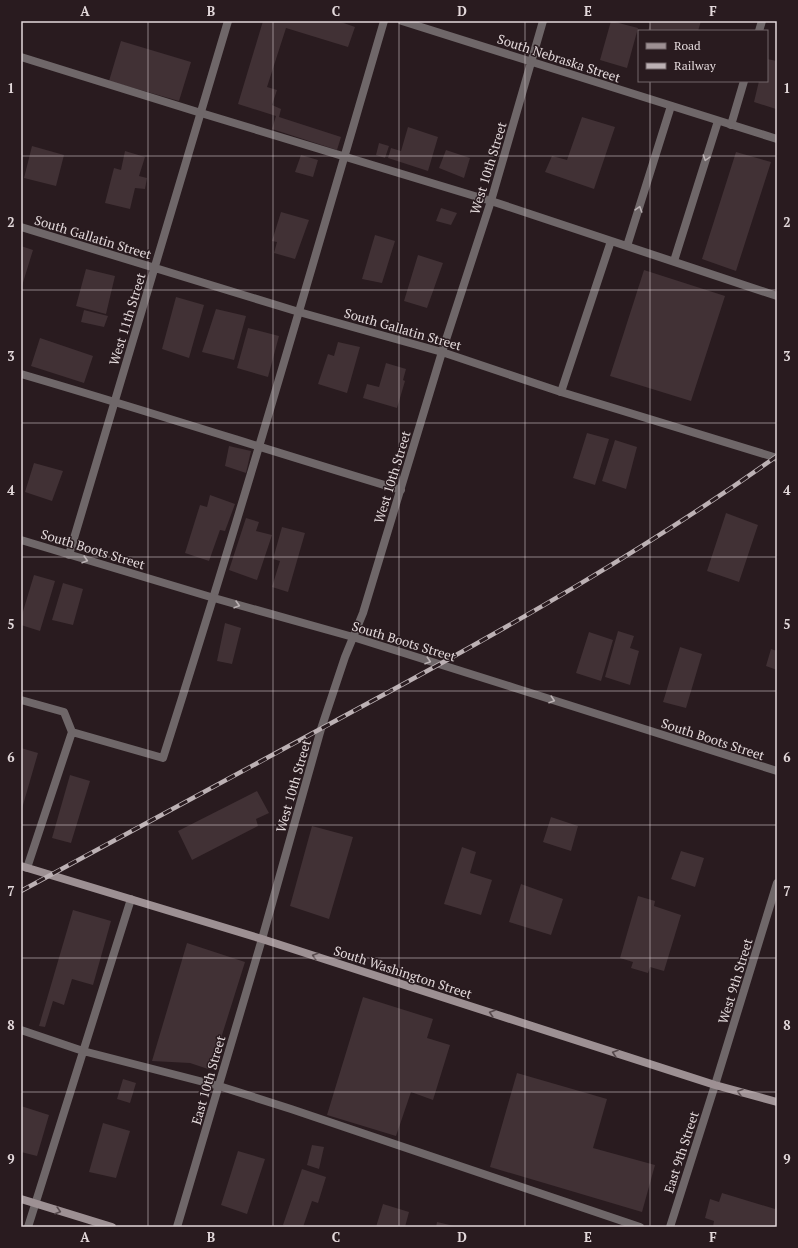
<svg xmlns="http://www.w3.org/2000/svg" width="798" height="1248" font-family="'PT Serif',serif">
  <style>
    .building { fill: #413135 }
    .lines { fill: none; stroke-linecap: round; stroke-linejoin: round }
    .service { stroke: #6f6769; stroke-width: 8 }
    .minor { stroke: #6f6769; stroke-width: 8 }
    .secondary { stroke: #9d9093; stroke-width: 8 }
    .rail-casing { stroke: #bcb1b4; stroke-width: 4.5 }
    .rail { stroke: #291b1f; stroke-width: 3; stroke-dasharray: 9; stroke-linecap: butt }
    .oneway { stroke: #bab1b3 }
    .oneway2 { stroke: #574a4d }
    .grid { fill: none; stroke: #e3d9db; stroke-width: 1; stroke-opacity: 0.55 }
    .labels { text-anchor: middle; stroke-width: 3; stroke-linejoin: round; paint-order: stroke }
    .street-label { font-size: 13px; fill: #e3d9db; stroke: #291b1f }
    .neatline { fill: none; stroke: #e3d9db; stroke-width: 1.5 }
    .grid-label { font-size: 13px; text-anchor: middle; font-weight: bold; fill: #e3d9db }
  </style>
  <rect width="100%" height="100%" fill="#291b1f"/>
  <path class="building" d="M263,21H338L355,27L348,47L286,28L267,87L277,90L272,105L281,109L279,117L341,137L337,150L272,129L276,116L238,104Z
    M611,21L638,28L627,68L600,60Z
    M651,21H701L698,31H648Z
    M121,41L191,62L179,101L109,81Z
    M767,59L777,61V106L776,109L754,102L759,81H767Z
    M582,117L615,127L594,189L545,172L552,156L567,160Z
    M408,127L438,137L428,171L388,158L391,148L401,151Z
    M379,143L389,146L385,158L376,155Z
    M32,146L64,155L56,186L24,178Z
    M446,150L470,158L464,178L439,168Z
    M125,151L145,157L139,176L147,178L145,189L135,188L130,209L105,203L114,168L121,170Z
    M736,152L771,162L736,271L702,259Z
    M301,155L318,160L313,177L295,172Z
    M441,208L457,213L451,225L436,221Z
    M281,212L309,220L295,259L274,253L277,242L272,241Z
    M375,235L395,241L382,283L362,279Z
    M21,246L33,250L21,289Z
    M418,255L443,263L427,308L404,301Z
    M86,269L115,276L106,314L76,306Z
    M644,270L725,296L691,401L610,376Z
    M176,297L204,305L189,358L162,349Z
    M216,309L246,316L234,360L202,352Z
    M84,310L108,316L104,327L81,322Z
    M248,328L279,336L268,377L237,368Z
    M40,338L93,356L84,383L31,366Z
    M338,342L360,347L347,393L318,384L328,354L334,356Z
    M386,363L406,369L403,380L405,381L397,408L363,398L367,384L379,387Z
    M587,433L609,439L595,485L573,478Z
    M615,440L637,447L626,489L602,481Z
    M229,446L251,451L246,473L225,466Z
    M34,463L63,471L52,501L25,492Z
    M210,495L235,504L225,531L220,530L209,561L185,553L200,505L207,507Z
    M726,513L758,525L739,582L707,571Z
    M246,518L259,522L256,531L272,535L257,580L229,570Z
    M282,527L305,533L288,592L272,587L280,561L273,559Z
    M34,575L55,581L40,631L21,625V618Z
    M63,583L83,589L73,625L52,620Z
    M225,623L241,628L232,664L217,661Z
    M618,631L634,636L630,648L639,651L630,685L605,677Z
    M589,632L613,640L601,681L576,673Z
    M680,647L702,654L686,708L663,702Z
    M771,649L777,651V670L766,666Z
    M21,748L38,753L21,812Z
    M70,775L90,781L71,843L52,838Z
    M257,791L269,813L256,819L258,826L192,860L178,831Z
    M551,817L578,826L571,851L543,842Z
    M312,826L353,837L329,919L290,906Z
    M462,847L476,852L470,873L492,880L481,915L444,904Z
    M681,851L704,858L695,887L671,879Z
    M521,884L563,899L551,935L509,922Z
    M638,896L655,901L654,906L681,915L664,971L650,967L648,973L631,968L633,962L620,958Z
    M73,910L111,921L93,985L72,979L64,1005L53,1001L45,1027L39,1026Z
    M187,943L245,962L211,1070L190,1063L152,1061Z
    M363,997L433,1019L427,1038L450,1045L433,1100L411,1092L396,1136L327,1115Z
    M517,1073L607,1099L593,1148L655,1165L642,1212L490,1167Z
    M123,1079L136,1083L130,1103L117,1099Z
    M21,1106L49,1115L37,1156L21,1152Z
    M103,1123L130,1131L116,1178L89,1172Z
    M312,1145L324,1147L319,1169L307,1165Z
    M238,1151L265,1159L247,1214L221,1205Z
    M302,1169L326,1177L318,1203L312,1201L303,1227H287L283,1225Z
    M722,1193L775,1209L777,1203V1227H713L714,1221L705,1218L710,1199L719,1202Z
    M383,1204L409,1212L405,1227H376Z
    M437,1222L454,1226L453,1227H436Z"/>
  <g class="lines">
    <path class="service" d="M759,31L762,21
      M21,57L201,113L491,201L777,296
      M731,125L744,81
      M627,246L671,106
      M674,261L718,121
      M21,374C148,411 274,452 401,490
      M561,392L611,241
      M21,700L64,712L72,732L27,868
      M72,732L163,758C241,514 312,267 384,21
      M21,1030L83,1051L219,1086L291,1109L640,1227
      M28,1227L131,899"/>
    <path class="minor" d="M402,21L777,139
      M21,227L299,312L442,352L561,392L777,458
      M21,540L214,598L353,637L515,688L777,771
      M69,555L228,21
      M177,1227L262,939L321,729L345,657L363,613L442,352L491,201L543,21
      M670,1227L715,1085L777,883"/>
    <path class="secondary" d="M21,866L262,939L715,1085L777,1102
      M21,1199L112,1227"/>
    <defs>
      <path id="rail" d="M21,891C138,827 255,765 372,701C511,626 648,548 777,456"/>
    </defs>
    <use href="#rail" class="rail-casing"/>
    <use href="#rail" class="rail"/>
  </g>
  <defs><path id="oneway-chevron" d="M-2-3.5L2.5 0L-2 3.5" fill="none" stroke-width="1.6" stroke-linecap="round" stroke-linejoin="round"/></defs>
  <g class="oneway">
    <use href="#oneway-chevron" transform="translate(706 158) rotate(108)"/>
    <use href="#oneway-chevron" transform="translate(639 209) rotate(-73)"/>
    <use href="#oneway-chevron" transform="translate(85 560) rotate(17)"/>
    <use href="#oneway-chevron" transform="translate(237 605) rotate(16)"/>
    <use href="#oneway-chevron" transform="translate(428 661) rotate(18)"/>
    <use href="#oneway-chevron" transform="translate(552 700) rotate(18)"/>
  </g>
  <g class="oneway2">
    <use href="#oneway-chevron" transform="translate(315 956) rotate(-162)"/>
    <use href="#oneway-chevron" transform="translate(492 1013) rotate(-162)"/>
    <use href="#oneway-chevron" transform="translate(615 1053) rotate(-162)"/>
    <use href="#oneway-chevron" transform="translate(740 1092) rotate(-164)"/>
    <use href="#oneway-chevron" transform="translate(58 1211) rotate(17)"/>
  </g>
  <path class="grid" d="M148,21V1227M273,21V1227M399,21V1227M525,21V1227M650,21V31M650,81V1227M21,156H777M21,290H777M21,423H777M21,557H777M21,691H777M21,825H777M21,958H777M21,1092H777"/>
  <g class="labels">
    <g class="street-label">
      <text transform="translate(559 58) rotate(18)" y="5">South Nebraska Street</text>
      <text transform="translate(488 168) rotate(-73)" y="5">West 10th Street</text>
      <text transform="translate(93 237) rotate(17)" y="5">South Gallatin Street</text>
      <text transform="translate(127 319) rotate(-73)" y="5">West 11th Street</text>
      <text transform="translate(403 329) rotate(16)" y="5">South Gallatin Street</text>
      <text transform="translate(392 477) rotate(-73)" y="5">West 10th Street</text>
      <text transform="translate(93 549) rotate(17)" y="5">South Boots Street</text>
      <text transform="translate(404 641) rotate(17)" y="5">South Boots Street</text>
      <text transform="translate(713 739) rotate(18)" y="5">South Boots Street</text>
      <text transform="translate(293 786) rotate(-74)" y="5">West 10th Street</text>
      <text transform="translate(403 972) rotate(18)" y="5">South Washington Street</text>
      <text transform="translate(735 981) rotate(-73)" y="5">West 9th Street</text>
      <text transform="translate(208 1080) rotate(-74)" y="5">East 10th Street</text>
      <text transform="translate(681 1152) rotate(-72)" y="5">East 9th Street</text>
    </g>
  </g>
  <rect width="798" height="1248" fill="none" stroke="#291b1f" stroke-width="44"/>
  <rect x="638" y="30" width="130" height="52" fill="#291b1f" stroke="#73676a"/>
  <rect x="646" y="43" width="20" height="6" fill="#9d9093" stroke="#73676a"/>
  <text x="674" y="50" font-size="12" fill="#e3d9db">Road</text>
  <rect x="646" y="63" width="20" height="6" fill="#bcb1b4" stroke="#73676a"/>
  <text x="674" y="70" font-size="12" fill="#e3d9db">Railway</text>
  <rect x="22" y="22" width="754" height="1204" class="neatline"/>
  <g class="grid-label">
    <text x="85" y="16">A</text>
    <text x="211" y="16">B</text>
    <text x="336" y="16">C</text>
    <text x="462" y="16">D</text>
    <text x="588" y="16">E</text>
    <text x="713" y="16">F</text>
    <text x="11" y="93">1</text>
    <text x="787" y="93">1</text>
    <text x="11" y="227">2</text>
    <text x="787" y="227">2</text>
    <text x="11" y="361">3</text>
    <text x="787" y="361">3</text>
    <text x="11" y="495">4</text>
    <text x="787" y="495">4</text>
    <text x="11" y="629">5</text>
    <text x="787" y="629">5</text>
    <text x="11" y="762">6</text>
    <text x="787" y="762">6</text>
    <text x="11" y="896">7</text>
    <text x="787" y="896">7</text>
    <text x="11" y="1030">8</text>
    <text x="787" y="1030">8</text>
    <text x="11" y="1164">9</text>
    <text x="787" y="1164">9</text>
    <text x="85" y="1242">A</text>
    <text x="211" y="1242">B</text>
    <text x="336" y="1242">C</text>
    <text x="462" y="1242">D</text>
    <text x="588" y="1242">E</text>
    <text x="713" y="1242">F</text>
  </g>
</svg>
